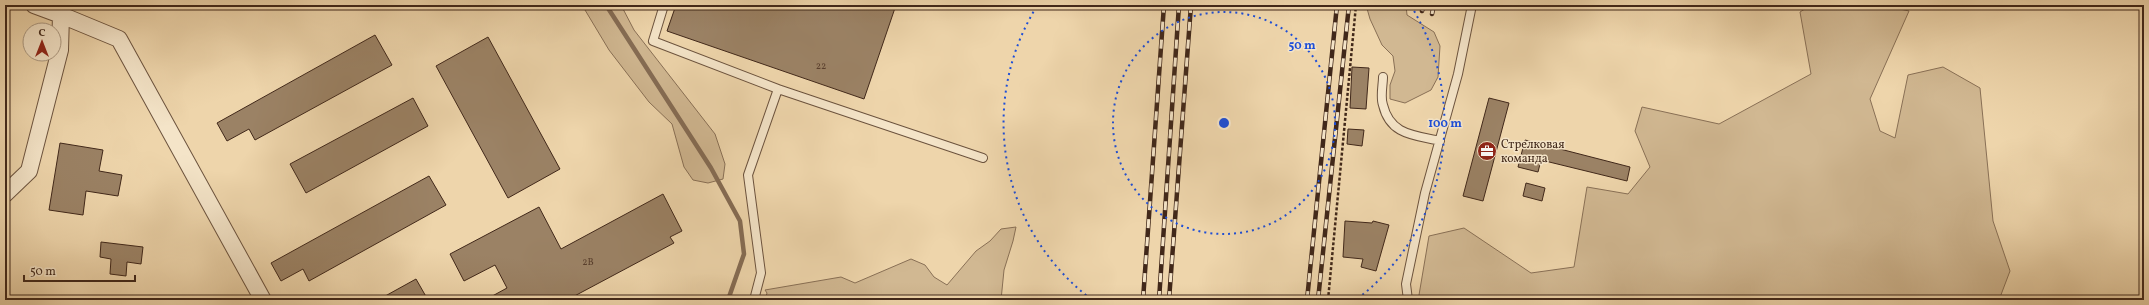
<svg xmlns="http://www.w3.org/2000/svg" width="2149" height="305" font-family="Vollkorn,serif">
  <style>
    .green { fill: #d1b892; stroke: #897056 }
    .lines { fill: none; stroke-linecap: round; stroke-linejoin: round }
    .stream { stroke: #856c54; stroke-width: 4.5 }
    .building { fill: #9b8265; stroke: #41281a }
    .lane-casing { stroke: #6c533e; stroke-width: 10 }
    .street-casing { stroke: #6c533e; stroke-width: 18 }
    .path { stroke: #41281a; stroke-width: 2.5; stroke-dasharray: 3 2; stroke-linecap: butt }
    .lane { stroke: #f4e4c8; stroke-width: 8 }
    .street { stroke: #f4e4c8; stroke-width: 16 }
    .rail-casing { stroke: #41281a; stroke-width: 4.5 }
    .rail { stroke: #f4e4c8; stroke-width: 3; stroke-dasharray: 9; stroke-linecap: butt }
    .ring { fill: none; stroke: #1d4ed8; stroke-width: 2; stroke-dasharray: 2 4 }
    .labels { text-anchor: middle; stroke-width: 3; stroke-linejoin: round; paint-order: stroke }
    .number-label { font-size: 10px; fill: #583e2d }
    .poi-label { font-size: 12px; fill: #41281a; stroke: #f4e4c8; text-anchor: start }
    .centre { fill: #1d4ed8; stroke: #f4e4c8; stroke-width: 2 }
    .ring-label { font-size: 12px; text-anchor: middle; font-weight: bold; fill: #1d4ed8; stroke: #f4e4c8; stroke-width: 3; stroke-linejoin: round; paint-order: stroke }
  </style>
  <rect width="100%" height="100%" fill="#eed5ab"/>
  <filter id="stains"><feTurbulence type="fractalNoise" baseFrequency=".005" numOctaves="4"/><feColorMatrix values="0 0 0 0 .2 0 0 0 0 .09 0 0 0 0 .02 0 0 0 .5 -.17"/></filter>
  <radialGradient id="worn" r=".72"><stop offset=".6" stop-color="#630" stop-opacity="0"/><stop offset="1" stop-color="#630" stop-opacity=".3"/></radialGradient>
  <path class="green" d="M582,5H621L634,30L715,134L725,164L723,179L708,183L693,180L684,167L672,124L649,102L609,50Z
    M1366,5H1406L1407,15L1434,32L1440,46L1438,77L1431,90L1405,103L1390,99V85L1395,71L1393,56L1382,45L1370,19Z
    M1811,5H1882L1909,11L1870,99L1880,131L1895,138L1908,75L1943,67L1980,88L1993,221L2010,271L1999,300H1424L1419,295L1429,236L1464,228L1531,273L1574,267L1587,187L1628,194L1650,167L1635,131L1642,107L1719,124L1811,74L1800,12Z
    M1016,227L1013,241L1004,270L1001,300H765L767,293L765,290L841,277L855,283L911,259L925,265L934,277L947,285L976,251L990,241L1001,229Z"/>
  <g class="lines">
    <path class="stream" d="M606,5L711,168L740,221L744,254L728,300"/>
  </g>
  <path class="building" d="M676,5H896L864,99L667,31Z
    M375,35L392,65L255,140L249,129L227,141L217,123Z
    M488,37L560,169L508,198L436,66Z
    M1352,67L1369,68L1366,109L1350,108Z
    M413,98L428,126L306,193L290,164Z
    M1489,98L1509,103L1483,201L1463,196Z
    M1348,129L1364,130L1362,146L1347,144Z
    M1525,140L1630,167L1627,181L1541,160L1538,172L1518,167Z
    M60,143L103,150L99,171L122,175L118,196L86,191L83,215L49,210Z
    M429,176L446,205L309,281L303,269L281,281L271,263Z
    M1526,183L1545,188L1542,201L1523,196Z
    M663,194L682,231L670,237L674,243L567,300H485L507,288L495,265L464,281L450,254L539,207L561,249Z
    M1345,221L1372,223L1373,221L1389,225L1376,271L1361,267L1363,259L1343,257Z
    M101,242L143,247L141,264L127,262L126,276L110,274L111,259L100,257Z
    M416,279L428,300H378Z"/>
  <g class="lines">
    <defs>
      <path id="lane" d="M664,5L653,41L778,89L748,175L761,273L754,300
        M1383,77C1383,85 1380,97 1383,105C1390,135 1414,135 1440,141
        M778,89L983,158
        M1408,300L1406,284L1425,193L1458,74L1472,5"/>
      <path id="street" d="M61,15L119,39L263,300
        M5,194L29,171L60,50L61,15L34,5"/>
    </defs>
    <use href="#lane" class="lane-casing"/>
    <use href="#street" class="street-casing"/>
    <path class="path" d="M1328,300L1356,5"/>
    <use href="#lane" class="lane"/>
    <use href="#street" class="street"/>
    <defs>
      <path id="rail" d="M1422,11L1424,5
        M1432,14L1434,5
        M1143,300L1164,5
        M1159,300L1179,5
        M1169,300L1191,5
        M1307,300L1337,5
        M1318,300L1349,5"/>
    </defs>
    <use href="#rail" class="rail-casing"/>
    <use href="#rail" class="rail"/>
  </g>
  <g class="ring">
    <circle cx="1224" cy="123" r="111"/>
    <path d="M1091 299A221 221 0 0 1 1037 6M1411 6A221 221 0 0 1 1357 299"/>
  </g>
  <defs>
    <symbol id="office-disc" viewBox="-11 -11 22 22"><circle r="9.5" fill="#8f2418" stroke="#f4e4c8"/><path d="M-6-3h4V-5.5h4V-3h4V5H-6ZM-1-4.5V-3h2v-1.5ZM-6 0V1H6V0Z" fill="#fff"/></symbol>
  </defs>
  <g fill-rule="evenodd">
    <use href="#office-disc" x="1476" y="140" width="22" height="22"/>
  </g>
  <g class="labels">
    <g class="number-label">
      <text x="821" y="69">22</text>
      <text x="588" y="265">2В</text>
    </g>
    <g class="poi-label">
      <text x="1501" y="148">Стрелковая<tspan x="1501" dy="14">команда</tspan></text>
    </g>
  </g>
  <circle cx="1224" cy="123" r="6" class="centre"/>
  <g class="ring-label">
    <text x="1302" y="49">50 m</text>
    <text x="1445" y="127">100 m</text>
  </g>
  <rect width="2149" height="305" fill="none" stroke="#eed5ab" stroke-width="20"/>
  <rect x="6" y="6" width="2137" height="293" fill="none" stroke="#41281a" stroke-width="2"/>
  <rect x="10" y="10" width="2129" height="285" fill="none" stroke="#41281a"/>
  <g transform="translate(42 42)"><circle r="19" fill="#f4e4c8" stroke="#ac9982"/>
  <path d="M0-3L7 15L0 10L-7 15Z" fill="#8f2418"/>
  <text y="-6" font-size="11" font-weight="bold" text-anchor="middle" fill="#41281a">С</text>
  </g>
  <path d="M24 275v6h111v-6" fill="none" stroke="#41281a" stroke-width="2"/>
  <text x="30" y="275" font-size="12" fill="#41281a" stroke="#f4e4c8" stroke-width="3" paint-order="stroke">50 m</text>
  <rect width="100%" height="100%" filter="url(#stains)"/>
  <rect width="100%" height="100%" fill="url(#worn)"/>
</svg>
